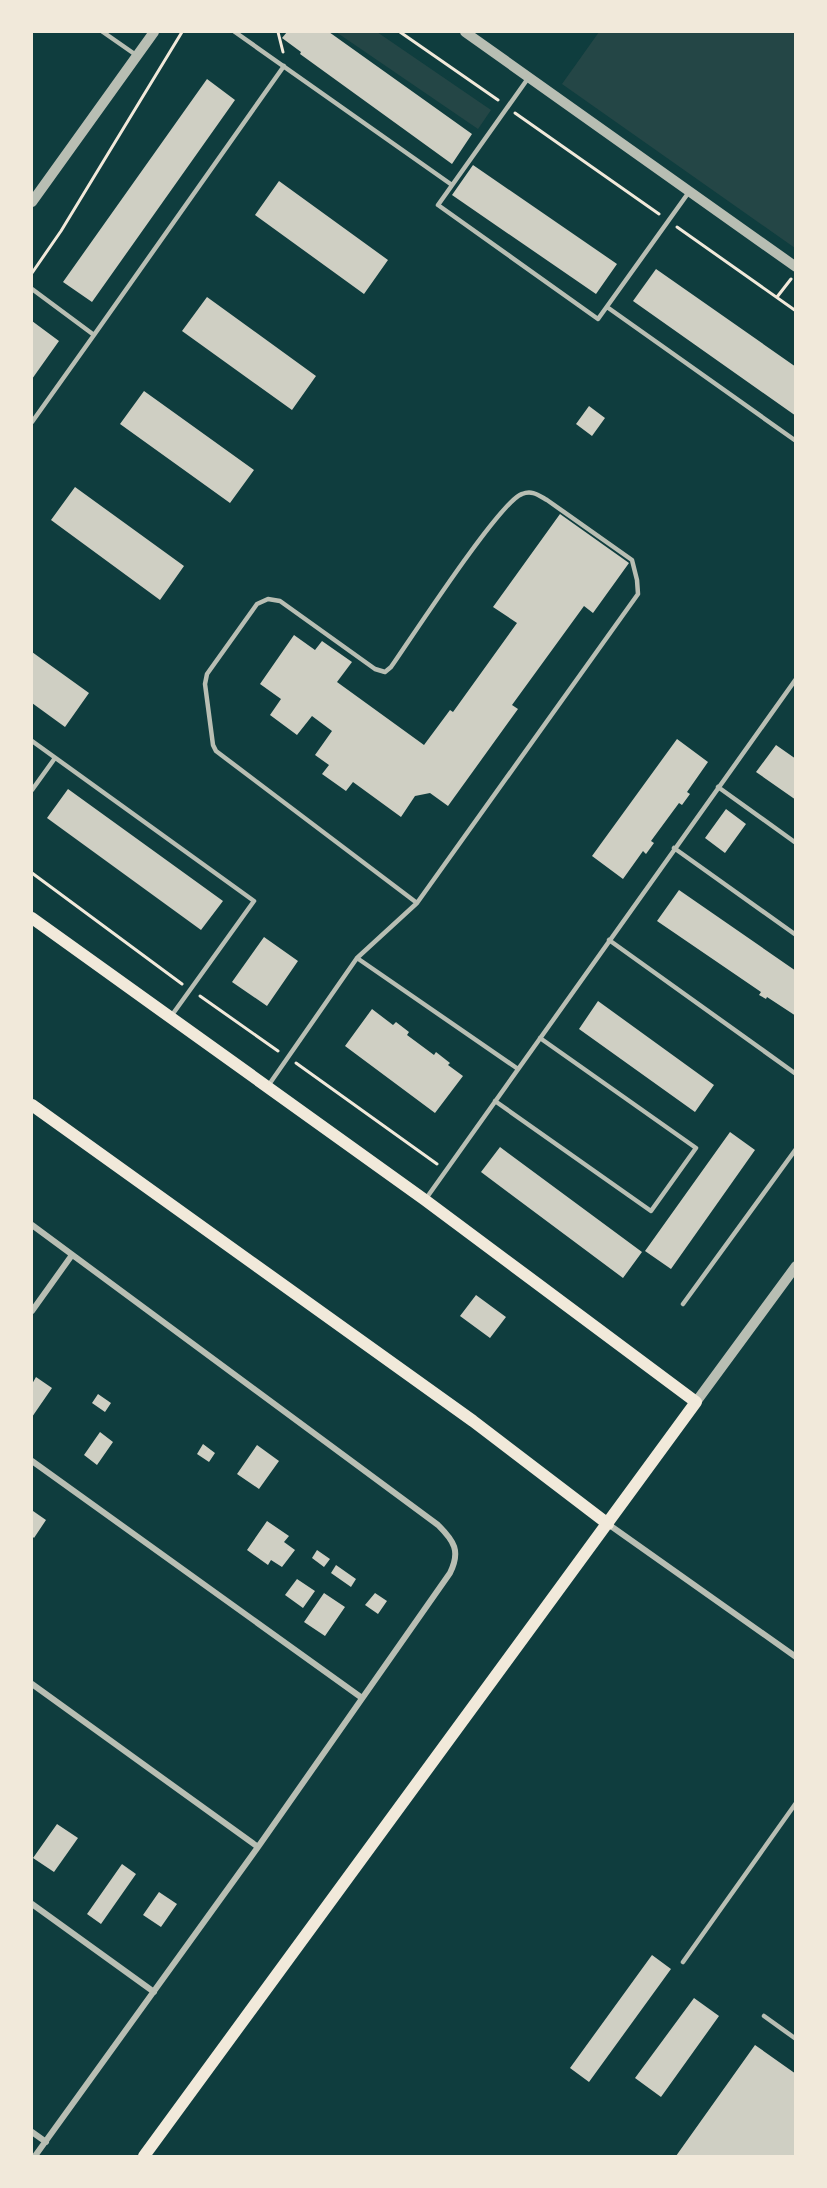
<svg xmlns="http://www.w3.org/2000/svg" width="827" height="2188" font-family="'Fira Sans',sans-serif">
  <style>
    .green { fill: #244646 }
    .building { fill: #cfcfc3 }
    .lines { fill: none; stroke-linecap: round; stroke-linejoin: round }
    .path { stroke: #f1e9da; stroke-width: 3 }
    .service { stroke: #b8beb3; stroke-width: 4.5 }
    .minor { stroke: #b8beb3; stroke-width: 6 }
    .tertiary { stroke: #b8beb3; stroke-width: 10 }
    .secondary { stroke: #f1e9da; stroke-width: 12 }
  </style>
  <rect width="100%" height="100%" fill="#0f3d3e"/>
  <path class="green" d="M336,32H377L491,110L478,129Z
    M599,32H795V248L562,84Z"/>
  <path class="building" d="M287,32H329L472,134L452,164L300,54L301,52L282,38Z
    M207,79L235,100L92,302L63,282Z
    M473,165L617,264L596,294L452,195Z
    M279,181L388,260L364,294L255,215Z
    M656,269L796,367V416L633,301Z
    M207,297L316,376L292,410L182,331Z
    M32,321L59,341L32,379Z
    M144,391L254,470L230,503L120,424Z
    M589,406L605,418L592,436L576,424Z
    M75,487L184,566L160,600L51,520Z
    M560,514L629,563L593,613L584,606L512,705L518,709L448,806L430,793L415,796L401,817L353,782L346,791L322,774L329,765L315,755L332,731L312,716L297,735L270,715L281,699L260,684L294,635L315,650L322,641L352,662L337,682L424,745L450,710L453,712L517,623L493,607Z
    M32,652L89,693L65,727L32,703Z
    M677,739L708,762L687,792L690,794L682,805L679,803L651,841L654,843L646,854L643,851L623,879L592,856Z
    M776,745L796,759V800L756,772Z
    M68,789L223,901L201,930L47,818Z
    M726,809L746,824L725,853L705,838Z
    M679,890L796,971V1016L767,997L766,999L759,995L761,992L657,921Z
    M264,937L298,961L267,1006L232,982Z
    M598,1001L714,1085L695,1112L579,1029Z
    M372,1009L393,1025L396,1022L409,1032L407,1035L434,1055L436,1052L450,1063L448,1065L463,1076L435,1113L345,1046Z
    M730,1132L755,1150L671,1269L645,1251Z
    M500,1147L642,1252L623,1278L481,1172Z
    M476,1295L506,1317L490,1338L460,1316Z
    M36,1377L52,1388L32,1417V1384Z
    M98,1394L111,1403L105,1412L92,1403Z
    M100,1432L113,1442L97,1465L84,1455Z
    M203,1444L215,1453L209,1462L197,1454Z
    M257,1445L279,1461L259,1489L237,1474Z
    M33,1511L46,1520L34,1538L32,1536Z
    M267,1521L289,1536L284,1542L295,1550L282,1567L271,1560L268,1565L247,1550Z
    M317,1550L330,1559L324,1567L312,1558Z
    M336,1565L356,1579L351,1587L331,1573Z
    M297,1579L315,1591L303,1608L285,1595Z
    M324,1593L345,1607L325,1636L304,1622Z
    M375,1593L387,1601L378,1614L365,1605Z
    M57,1824L78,1838L54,1872L33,1858Z
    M122,1864L136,1874L101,1924L87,1914Z
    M159,1892L177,1904L161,1927L143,1915Z
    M652,1955L671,1969L589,2082L570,2068Z
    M694,1998L719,2016L661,2097L635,2078Z
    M755,2045L796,2074V2156H676Z"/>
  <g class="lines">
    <path class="path" d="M278,32L283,52
      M400,32L498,100
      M515,113L659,214
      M677,227L796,311
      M32,273L61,231L182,32
      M777,297L791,279
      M32,873L182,984
      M200,996L278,1051
      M296,1063L437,1164"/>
    <path class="service" d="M103,32L136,55
      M235,32L452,185
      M529,77L438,205L598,319L689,192
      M32,289L94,335L32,422
      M607,307L796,441
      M94,335L284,66
      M32,741L254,901L172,1015
      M718,787L796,843
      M32,790L55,758
      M674,848L796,935
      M609,940L796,1074
      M357,958L417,903L638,594L637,580L632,560L547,500C538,495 532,490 522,494C500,501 410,640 391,667L385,672L375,669L280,601L268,599L257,604L207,674L205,684L213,745L216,751L417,903
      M268,1086L357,958L518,1069
      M495,1101L651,1211L696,1148L540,1038
      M425,1200L796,679
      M683,1304L796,1149
      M683,1962L796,1803
      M764,2016L796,2039"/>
    <path class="minor" d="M32,1225L438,1525C454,1541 461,1551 450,1573L258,1847L35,2156
      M32,1311L72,1255
      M32,1461L362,1698
      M608,1524L796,1657
      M32,1684L258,1847
      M32,1904L154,1992
      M32,2132L46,2142"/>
    <path class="tertiary" d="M465,32L796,267
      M32,202L154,32
      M696,1402L796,1266"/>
    <path class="secondary" d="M32,918L425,1200L696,1402L144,2156
      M32,1105L473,1421L608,1524"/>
  </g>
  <rect width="827" height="2188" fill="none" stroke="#f1e9da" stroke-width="66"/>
</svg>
